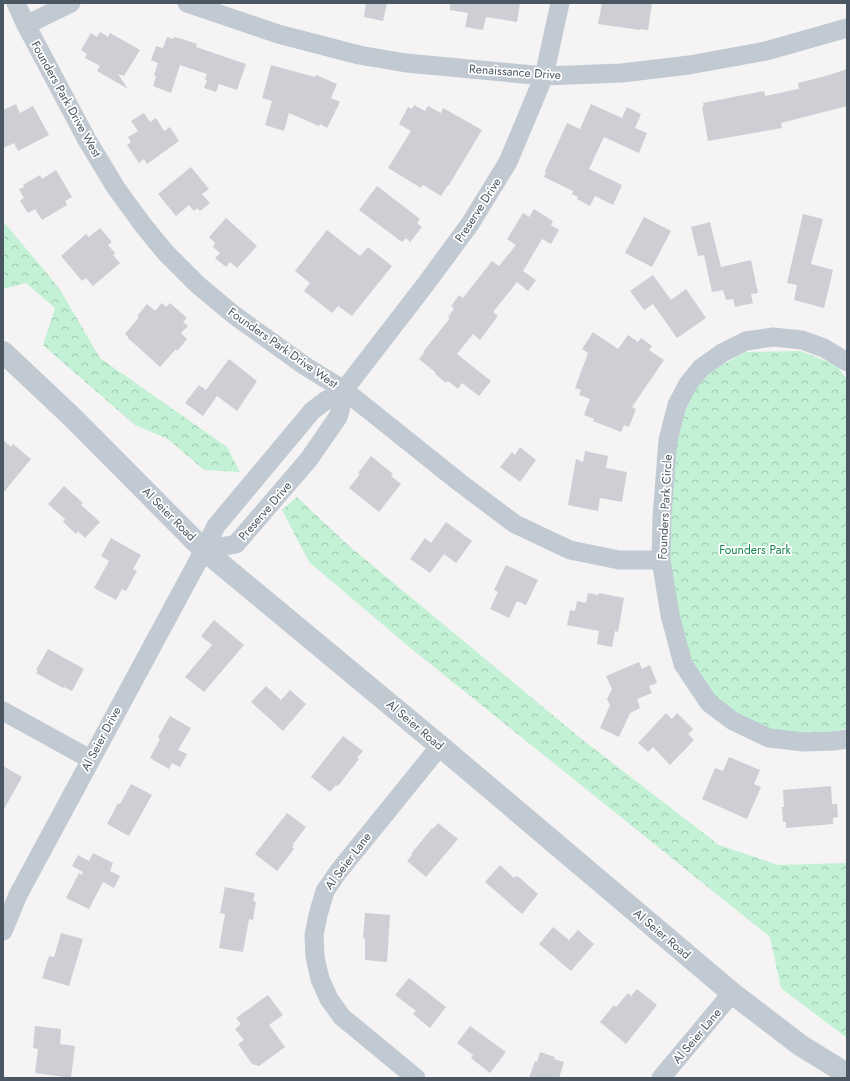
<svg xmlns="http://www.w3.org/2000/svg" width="850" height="1081" font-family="Jost,sans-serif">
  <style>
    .forest { fill: url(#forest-crowns) }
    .building { fill: #cdcfd5 }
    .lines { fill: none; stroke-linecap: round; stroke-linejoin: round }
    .minor { stroke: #c1cad2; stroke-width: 19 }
    .tertiary { stroke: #c1cad2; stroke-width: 22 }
    .labels { text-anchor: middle; stroke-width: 3.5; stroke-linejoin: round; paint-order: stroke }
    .street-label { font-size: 12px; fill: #4a5661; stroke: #fff }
    .park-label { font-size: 12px; fill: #17864f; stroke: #fff }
  </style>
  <defs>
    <pattern id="forest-crowns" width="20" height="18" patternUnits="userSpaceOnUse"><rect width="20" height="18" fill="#c3f1d5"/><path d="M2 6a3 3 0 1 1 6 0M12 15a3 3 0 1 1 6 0" fill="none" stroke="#a0c6b0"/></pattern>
  </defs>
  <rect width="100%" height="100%" fill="#f5f3f3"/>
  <path class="forest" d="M3,221L59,288L100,358L227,447L240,472L204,470L168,439L135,425L43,345L55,308L26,283L3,289Z
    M801,351L836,365L847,379V728L809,738L762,729L712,704L685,663L661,559L676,415L703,375L746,352Z
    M297,497L349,546L584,741L719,845L778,865L847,863V1038L781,988L770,937L408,646L309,562L282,510Z"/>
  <path class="building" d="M366,3H387L383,21L364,17Z
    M450,3H520L517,22L486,17L483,30L465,27L468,13L450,10Z
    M602,3H652L648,30L641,29L640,30L598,24Z
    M100,32L108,37L110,33L140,50L124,76L118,74L128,89L97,71L100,66L85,58L87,54L81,50L91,33L97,37Z
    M167,37L173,39L174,37L179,38L197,44L196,47L246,64L237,90L219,84L216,92L204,88L207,80H205L207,74L180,65L171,93L153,86L156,76L154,75L158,63L151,60L156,46L163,48Z
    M271,65L315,77L316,75L337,84L331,98L340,102L327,128L320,124L319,126L289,113L284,131L265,125L272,101L262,98Z
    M847,69V106L781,123L782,128L708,141L702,107L704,106L703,103L764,91L765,96L798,89H799L798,83L826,76Z
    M16,104L20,113L33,106L49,135L18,151L14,143L3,148V110Z
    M591,104L622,118L627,107L641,114L635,128L647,133L639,153L604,137L589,169L622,185L613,205L595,196L590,206L577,199L578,197L572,194L573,191L544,177L546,172L545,171L567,123L580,129Z
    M414,105L425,111L428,106L441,113L443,108L482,130L449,185H448L441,196L423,185L421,188L388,168L411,131L399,124L408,107L412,109Z
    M144,113L150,122L156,118L164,131L170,127L179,141L147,164L144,159L139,163L127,145L131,142L128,137L138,131L131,121Z
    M191,167L209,189L202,194L210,203L200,211L197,208L194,211L189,205L176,216L158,194Z
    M56,170L72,197L65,201L67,205L42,220L35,209L28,213L20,201L24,198L19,189L24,187L23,185L40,175L42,179Z
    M377,186L420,219L417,223L422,227L410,242L406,238L402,242L359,210Z
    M534,209L553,221L551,225L559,230L551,244L542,239L523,271L536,280L528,291L517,282L493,312L498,316L480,340L473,334L457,354L491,381L479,396L462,383L458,389L448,381L446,383L435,374L436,373L419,359L424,353L423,352L450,318L448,317L454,309L451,306L459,295L463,298L492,261L499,266L516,245L507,239L523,213L529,217Z
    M803,214L823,219L811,264L833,270L824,308L794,300L797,285L787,283Z
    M644,217L671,231L652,267L625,253Z
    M226,218L257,246L237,268L230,262L226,267L215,258L220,253L213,247L215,243L209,237Z
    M710,222L721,267L751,260L758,293L751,294L753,303L735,307L733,299L726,300L723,290L712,292L704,255L698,256L691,227Z
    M100,228L112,242L108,245L115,253L113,255L120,263L93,286L86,278L82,281L61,256L86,234L89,237Z
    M327,230L360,256L368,247L392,266L352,316L338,306L332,313L304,291L310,283L295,271Z
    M653,275L671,300L686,289L706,318L677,338L653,304L644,310L630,291Z
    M162,303L166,307L170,303L187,318L183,322L188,326L181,333L187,339L177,351L176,349L160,367L128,338V337L125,334L139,317L137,316L147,304L155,311Z
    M593,332L618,349L628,335L638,342L641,338L652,346L649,350L664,360L632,407L636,409L629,427L624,425L621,432L593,421L594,419L584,415L590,399L579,395L581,390L575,388L588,353L582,349Z
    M229,359L257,381L237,411L217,396L203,416L185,403L199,385L206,390Z
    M3,440L11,447L13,444L31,459L3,493Z
    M520,447L536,460L520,482L500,467L512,452L515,455Z
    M585,451L608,456L606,468L627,472L622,502L600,498L598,511L568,505L576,459L583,462Z
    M371,456L393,474L391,476L401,484L379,512L349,488L360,474L358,473Z
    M64,486L83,503L81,505L100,522L85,538L78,531L76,534L63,522L65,519L48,504Z
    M446,522L472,541L456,563L444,554L430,573L410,559L425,538L431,543Z
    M111,538L141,555L133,569L137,571L126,591L122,589L116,600L94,588L109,561L101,556Z
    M506,565L538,580L526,605L517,601L509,618L490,609L498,592L494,590Z
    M588,593L598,595L599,593L624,598L618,632L615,631L612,647L597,644L599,631L567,625L570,610L575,611L577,601L586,603Z
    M214,620L244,645L204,692L185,677L212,645L201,636Z
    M48,649L84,669L72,691L64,687L63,688L36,673L38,671L36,670Z
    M639,662L642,669L650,665L657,683L649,686L652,693L637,699L640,708L630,713L619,737L600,728L610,705L607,699L612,689L606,676Z
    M266,686L281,700L290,690L306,704L283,731L251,702Z
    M666,713L672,719L677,713L693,729L688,734L694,740L670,765L653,747L648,752L638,743Z
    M170,716L191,728L178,750L187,754L180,767L172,763L169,769L150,758L160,739L158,737Z
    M343,736L363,751L357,758L359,759L338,786L336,785L330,792L311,777Z
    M729,757L760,770L754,784L761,787L747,819L702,799L715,768L723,771Z
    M3,766L22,777L3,811Z
    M131,784L152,795L129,836L107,824L118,803L120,804Z
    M831,786L832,804H837L838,817L833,818V824L786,828V822H783L782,807H784L783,790Z
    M287,813L306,827L293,844L294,845L292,847L294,849L277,871L255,854Z
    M438,823L458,839L426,877L407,861L412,855L411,854L432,828L433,829Z
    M93,853L113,863L110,871L120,876L114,888L103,882L89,909L66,898L79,873L82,875L83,872L72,866L78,855L89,861Z
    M500,865L514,878L516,876L520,878L538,894L522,914L485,882Z
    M225,887L255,893L253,901L256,902L253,920L249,919L243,952L219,948L225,914L220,913Z
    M365,913L390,915L387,962L365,960V939L363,938Z
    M553,927L569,940L578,930L594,944L571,971L539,944Z
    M61,933L83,939L69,986L42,978L49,956L54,957Z
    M409,978L446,1007L430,1028L413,1014L416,1011L395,995Z
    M637,989L657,1005L626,1044L600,1022L614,1005L616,1007L628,993L631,996Z
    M268,995L283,1015L269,1025L285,1047L259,1066L252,1064L238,1044L244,1040L235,1029L241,1024L236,1018Z
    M35,1026L61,1029L60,1044L75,1046L71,1078L35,1073L38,1049L33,1048Z
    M470,1026L506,1052L490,1073L471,1058L473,1055L457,1043Z
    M540,1052L555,1057L554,1059L564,1062L559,1078H529L535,1061L537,1062Z"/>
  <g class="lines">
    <path class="minor" d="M16,3L26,25L87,140L116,188L143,225L165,252L198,285L234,315L305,366L344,390L459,482L515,524L570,550L619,560H661
      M187,3L278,34L359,55L406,63L544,76L622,73L689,65L766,51L847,28
      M26,25L71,3
      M847,362L824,348L802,340L773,337L746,341L722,353L701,368L688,384L677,405L668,440L662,517L661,560L670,615L683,664L709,703L733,721L769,738L804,742L833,741L847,739
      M204,550L236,544L309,459L338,417L340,411L344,390
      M3,711L90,759
      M3,931L18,895L204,550L216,526L312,411L325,401L344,390L425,285L470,224L508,162L544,76L560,3
      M416,1078L342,1017L329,999L320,979L315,957L314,935L318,915L325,891L338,872L440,746
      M661,1078L732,993"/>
    <path class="tertiary" d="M3,352L73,418L204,550L440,746L732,993L800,1045L847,1074"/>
  </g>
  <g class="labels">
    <g class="street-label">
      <text transform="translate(515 72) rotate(4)" y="4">Renaissance Drive</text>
      <text transform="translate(66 99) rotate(61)" y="4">Founders Park Drive West</text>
      <text transform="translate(478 210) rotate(-57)" y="4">Preserve Drive</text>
      <text transform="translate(283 348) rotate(35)" y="4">Founders Park Drive West</text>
      <text transform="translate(665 507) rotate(-87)" y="4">Founders Park Circle</text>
      <text transform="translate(265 511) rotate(-49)" y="4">Preserve Drive</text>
      <text transform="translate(169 514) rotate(45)" y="4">Al Seier Road</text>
      <text transform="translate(415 725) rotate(40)" y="4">Al Seier Road</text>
      <text transform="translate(101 739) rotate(-62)" y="4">Al Seier Drive</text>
      <text transform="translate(348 861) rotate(-53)" y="4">Al Seier Lane</text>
      <text transform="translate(662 934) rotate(40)" y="4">Al Seier Road</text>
      <text transform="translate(697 1036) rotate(-50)" y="4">Al Seier Lane</text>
    </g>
    <g class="park-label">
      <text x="755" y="554">Founders Park</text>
    </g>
  </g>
  <rect width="850" height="1081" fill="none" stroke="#4a5661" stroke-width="8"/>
</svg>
